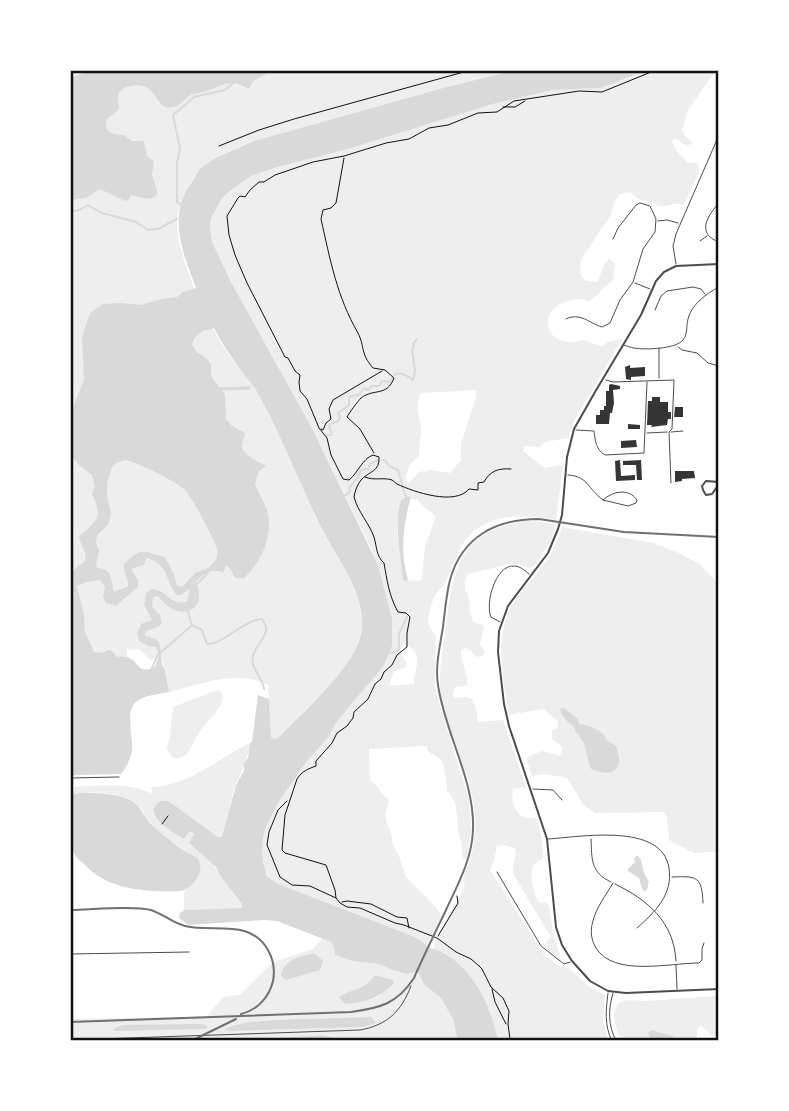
<svg xmlns="http://www.w3.org/2000/svg" width="789" height="1111" font-family="'Work Sans',sans-serif">
  <style>
    .green { fill: #eee; fill-rule: evenodd }
    .water { fill: #d9d9d9; fill-rule: evenodd }
    .lines { fill: none; stroke-linecap: round; stroke-linejoin: round }
    .stream { stroke: #d9d9d9; stroke-width: 2 }
    .canal { stroke: #d9d9d9; stroke-width: 3.5 }
    .building { fill: #353535 }
    .path { stroke: #111; stroke-width: 1 }
    .service { stroke: #4c4c4c; stroke-width: 1 }
    .minor { stroke: #4c4c4c; stroke-width: 1 }
    .tertiary { stroke: #4c4c4c; stroke-width: 2 }
    .rail { stroke: #707070; stroke-width: 2 }
    .neatline { fill: none; stroke: #111; stroke-width: 2.5 }
  </style>
  <rect width="100%" height="100%" fill="#fff"/>
  <path class="green" d="M70,70H515L443,88L254,141C236,149 212,156 199,171C188,184 179,202 177,219C175,253 208,324 227,352C236,365 248,376 256,390C275,423 291,459 306,495C311,504 314,515 319,524C336,557 369,596 360,636C353,668 302,714 278,738L274,739L271,737L268,685C237,669 201,684 169,692C168,680 163,658 157,648L159,657L150,660L139,649L127,650L132,751L126,768L121,774L70,775Z
    M647,70H716L688,110L682,130L686,137L693,143L687,146L675,138L672,140C674,150 682,157 689,163L694,162L698,165L700,169L684,205C676,202 670,206 661,206C652,205 659,204 650,202C640,199 639,200 630,192L620,194L614,203L611,215L581,259L580,270L582,277L587,281L597,282C603,273 600,265 610,259L615,264L613,280C603,286 598,296 588,302C583,299 579,298 572,300C535,306 542,352 584,340L597,345L602,346L607,342L622,339L574,421L568,438L545,442L540,447L525,446L523,451L544,468L563,465L556,520C534,517 508,513 487,523C458,537 458,558 445,583C443,588 438,591 435,596C432,601 428,616 428,622C429,627 433,632 436,636L435,678L436,693L469,800L471,832L467,858L463,860C462,853 462,848 461,842C460,838 458,834 458,830C457,816 458,801 447,791C447,784 445,768 442,762C440,757 433,755 428,751L427,746L369,749L370,780L379,788L382,795L387,797L389,802L385,814L387,824L391,832L393,846L399,856L406,877L439,911L441,916L427,945L415,937L288,890C281,886 271,882 267,874C246,834 291,781 315,752L293,753L365,688L383,667L392,646V618L378,565L368,542L313,430L231,282L212,242L210,227L211,218L216,206L222,198L251,176L277,166L348,149L493,104L553,90L601,88ZM476,390V397L461,444V460L450,473L430,470L419,472L409,483L405,478L410,465L419,456C419,447 420,441 421,433C422,418 413,407 421,393ZM410,496V499L418,500C423,508 430,510 436,517L425,546L422,578L420,581L408,580L405,582L397,534L398,519ZM403,644C426,652 414,668 414,684L389,686L394,671L405,668L407,664C403,656 398,654 403,644Z
    M525,521L545,522L555,525L551,542L534,566L530,568L518,564H510L467,574L465,581V590C473,599 466,613 475,623L481,624L484,627L480,644L484,650V655L477,657L467,648L461,649C460,662 469,673 467,686L455,687L453,694L454,698L466,697L472,699L476,708L478,722L503,720L526,787L513,789C511,799 513,813 524,817C528,818 532,818 536,818C542,832 543,845 543,859C524,864 533,888 538,902L541,903L546,902L549,905L554,938L560,954L557,956L552,954L546,947L547,941L551,937L515,877C509,863 518,862 515,849L505,845L497,846L494,861L490,870L545,956L560,966L570,969L588,986L605,995L603,1020L608,1041H498C491,1004 471,962 433,949C438,934 446,920 454,906C457,900 462,893 464,887C465,884 464,880 464,876C465,871 468,866 470,861C473,850 475,837 475,825C476,780 449,739 441,697C438,676 442,655 445,633C453,574 455,532 525,521Z
    M562,527L653,543L679,553L701,565L719,585V851L694,853L669,840L667,817L663,812L595,813L584,806L567,778L544,774L532,776L526,758L542,751L560,756L563,747L552,739V731L558,728L557,720L543,709L509,715C504,682 495,645 508,614C518,590 540,574 552,552C556,544 559,535 562,527Z
    M218,690L223,694C223,708 211,717 203,727C196,736 193,749 184,756C179,759 178,758 173,758L166,748L170,738L173,707Z
    M250,743C248,759 242,770 236,784C229,801 229,821 222,838L218,837L170,802L183,839L190,831L195,835L219,874L242,904V908L184,910V893L197,858C181,848 165,838 152,825C147,821 146,816 143,811C128,791 93,790 70,795V787C97,786 129,781 153,794L151,787C189,786 217,759 250,743Z
    M323,938L331,942L334,948L335,955L353,961L379,964L393,970L407,974L415,971L419,972C426,989 431,986 441,998C451,1010 455,1026 458,1041H348L322,1035L227,1041H70V1019L206,1017L223,997L240,995L273,962L313,949ZM375,975L389,989L376,998L346,993L366,986ZM371,1017L363,1027L230,1031L225,1029L252,1022L314,1018Z
    M719,996V1037L710,1034L707,1030L700,1025L697,1030V1041H623C616,1031 608,1009 621,1002C627,999 636,1001 643,1001C668,1000 694,997 719,996Z"/>
  <path class="water" d="M92,70H273L253,81L249,89C230,79 225,84 207,91C202,93 197,92 191,95C185,98 180,106 174,107C159,111 158,95 149,89C143,83 124,84 119,93C117,97 119,104 119,109L107,119L106,124L107,130L113,134L124,135L132,141H144L147,156L154,161L152,175L157,190V195C149,202 140,197 131,195L128,200L125,201L100,189L86,198L70,200V79L73,77Z
    M515,70H647L601,88L553,90L493,104L348,149L277,167L251,176L233,189L222,198L211,218L210,227L212,242L231,282L313,430L378,565L392,618V646L383,667L337,721L329,736L304,765L278,803L268,822L263,837L262,850L263,863L267,876L278,884L415,937L427,945V947C468,956 491,1003 498,1041H458L453,1019L441,998L424,984L419,973L417,971L407,974L393,970L379,964L353,961L335,955L334,948L331,942L277,921L264,920L188,925L179,918L180,913L184,910L242,908V904L219,874L216,867L189,843L194,834L190,831L184,839C175,833 148,819 155,806C158,800 164,800 170,802L218,837H222L236,785L244,771V763L248,758L250,743L252,742L258,695L269,699L271,737L274,739L278,738C301,715 355,666 361,634C368,592 334,556 318,521C297,477 280,432 256,390C252,384 247,378 243,373C232,358 222,344 214,328L203,331L194,338L192,345L197,352L206,358L211,364V376L225,395L226,419L231,425L245,433C245,437 242,441 242,445C241,455 258,461 266,466L259,471L255,484C258,493 264,501 267,510C274,534 262,562 244,578H235L230,568L226,565L223,573C215,567 201,574 196,582C209,612 178,624 158,596L153,597L152,607L160,615L162,622L160,626L147,631L144,635L157,640L160,645L162,664L165,670L169,692C159,694 146,695 137,701C124,711 133,735 132,749C131,759 126,767 121,774L70,775V573L85,561C88,551 80,546 79,536C98,520 103,518 92,494L95,486L92,475L79,465L70,454V415L84,380L82,337L90,313L103,304L121,303L141,305L161,299L177,297L183,292L196,288C183,253 167,217 191,183C194,179 197,173 200,169C214,156 237,149 254,141L443,88ZM125,460C138,462 175,481 185,490C191,495 215,541 217,549C218,553 217,556 216,560L208,568L195,573L182,587L177,586L174,575L165,557C142,552 144,545 124,564C123,574 129,579 128,586L114,592L110,574L106,570L96,567L99,551L96,543L97,535L108,525L111,515L107,494V483L112,467L116,463ZM146,558C170,564 164,580 177,595H181L190,589L187,601C172,608 166,589 152,589L146,593L144,605L152,620L141,624L137,634L139,641L148,646L156,647L159,656L155,667C133,677 141,653 117,657L112,651L108,650L103,653L94,652L85,632L84,614L77,586L87,582L100,580L105,587L103,597L106,603L116,606L138,587V580L131,569L144,565Z
    M410,496C410,504 407,510 406,518C402,539 402,559 408,580L405,582L403,579C400,552 394,526 401,500Z
    M564,708L578,719L579,724C590,725 603,730 607,740L616,746C617,751 620,757 619,763C617,777 598,773 590,768L584,743L576,732L574,726C568,723 561,716 560,709Z
    M80,793C95,793 114,793 128,799C141,804 143,817 153,826C162,834 173,843 183,850C187,852 193,855 197,858C202,864 201,872 197,878C193,885 188,889 181,891C146,892 108,891 83,863C80,861 77,858 75,855C67,841 70,811 70,795Z
    M637,855L641,860L644,873L649,882L648,884V888L645,891L642,889L639,878L628,871V869L635,862L634,859Z
    M314,953L323,961L320,970L286,980L281,976C284,959 299,957 314,953Z
    M375,975L393,980L394,983C380,999 364,1002 345,1004L339,997C354,987 363,992 375,975Z
    M371,1017L376,1023L363,1027L230,1031L224,1029C242,1022 259,1021 278,1020C309,1018 340,1018 371,1017Z
    M189,1024H204L208,1027L205,1029L113,1031L116,1027L126,1025Z
    M651,1030L673,1036V1041H663L650,1038L648,1033Z
    M322,1035L348,1041H227Z"/>
  <g class="lines">
    <path class="stream" d="M181,205L177,202V163L180,148L173,115L194,97L225,90L233,83
      M70,212L79,210L88,205L102,213L136,222L148,230L158,229L177,219
      M394,375C400,371 408,376 413,380L415,371L412,350L414,346L413,344L417,339
      M327,435H331L332,433L329,427L330,424L338,421L340,417L338,413L349,405V399L351,396L359,395L364,388L368,390L372,386H379L382,381L390,382L392,378
      M382,460H385L389,466L398,470L402,484
      M402,486L406,497
      M344,496L350,492L349,488L358,477L361,470L368,469L370,464L378,460
      M197,584L208,573
      M188,612L192,625L202,630L207,644C222,645 244,620 262,619C274,634 256,642 253,656C250,668 263,678 264,689
      M388,652L392,653L399,650V634L407,617
      M151,670L158,655L191,626"/>
    <path class="canal" d="M217,389L249,388"/>
  </g>
  <path class="building" d="M630,365V368L645,367V376L631,377V380L626,379L625,367Z
    M611,384L620,386V389L613,390L614,403L612,413H610L609,424H596V415H600V410H604V406H606V391H609V385Z
    M652,397H660V402H668V412H671V419H668L667,425L651,427L652,425H647L648,401H652Z
    M675,407H683V417H674Z
    M628,424L640,425V429H628Z
    M636,440L637,447L621,448V441Z
    M620,460L621,476L635,475V480L616,481L615,461Z
    M641,460L642,480H637L636,465H623V461Z
    M675,471H694L695,478L682,479V481L675,482Z"/>
  <g class="lines">
    <path class="path" d="M503,107H515L525,101
      M219,146L259,130L294,119L471,70
      M344,158L336,203L331,208L323,210L321,219C330,259 337,297 358,333C365,347 360,353 373,368L385,370L394,378C387,397 374,388 361,398C358,401 349,413 347,417L360,429L374,453
      M321,429L323,430L326,423L331,419L329,409L333,400L382,371
      M365,477C374,481 383,477 392,480C394,481 395,483 397,484C414,492 455,506 469,489L478,490V483L484,482C490,471 498,468 511,469
      M287,801L278,810L269,832L267,845L280,877L292,885L310,886L336,898
      M162,824L168,816
      M342,902L347,901L371,904L397,917L407,918L409,928
      M438,936L458,903L457,896
      M492,989L495,1002L506,1024
      M510,1039L508,1024L509,1011L503,998L491,987L482,969L478,965L471,959L456,952L437,938L404,925L395,923L360,908L347,907L340,903L336,898L335,890L326,865L285,853L282,850L285,815L297,779C302,771 308,769 316,766V761L332,743L337,733L347,726L353,718L354,712L368,699L375,684L381,679L384,672L392,665L397,655L407,647V633L410,617L406,613L398,612C389,596 387,580 384,563C376,556 377,547 374,537C369,523 358,512 354,497C355,491 357,485 361,480C369,471 380,472 379,457L373,455C362,459 358,473 349,480L343,479L331,455L327,438L319,428L307,399L300,391L299,382L300,375L295,371L288,358L285,357L247,283L235,255L229,235L227,216L238,198L240,196L245,197L250,190L259,182H264L275,175L313,162L344,156L386,143L409,139L429,128L448,125L478,113L497,112L514,101L579,91L602,92L656,70"/>
    <path class="service" d="M70,778L119,777
      M70,954L189,952
      M70,1040L360,1030C387,1025 401,1012 411,986"/>
    <path class="minor" d="M719,203C707,216 696,234 719,242
      M658,221L667,220L678,223
      M700,241L707,236
      M719,258V262
      M676,264L673,246L676,234L719,135
      M635,283L650,289
      M655,310L661,296L667,291L693,287L701,289L705,294
      M566,319C580,312 589,323 602,327L610,323L620,300L633,282L643,249L655,232L656,219L650,206L640,203L636,205L618,228L613,239
      M623,345C625,345 632,348 634,348C645,350 676,349 683,340C688,334 686,326 688,319C691,305 707,293 719,287
      M678,347L682,350L697,353L708,363L719,366
      M659,348V378
      M606,380L613,382L674,380L672,429L669,432L671,483
      M576,430L594,431C595,440 596,450 605,455L644,453L647,382
      M671,432L683,431
      M647,433L667,432
      M568,475C588,476 588,489 603,500C613,491 629,488 637,500L636,503L628,506L603,500
      M500,622L491,617C485,604 495,565 514,566C520,566 524,570 529,574
      M533,789L553,790L562,800
      M548,839C580,837 662,822 669,868C673,895 655,912 637,928
      M591,839C592,859 590,872 611,882
      M497,872L541,946L564,964L570,962
      M672,877C697,876 702,876 703,903
      M613,883C606,895 596,908 593,921C590,930 591,940 596,948C614,977 669,963 699,963L702,960V949L704,943
      M615,884C648,900 674,922 676,961
      M676,965L677,989
      M608,993C606,1010 604,1025 612,1041
      M613,993C608,1010 608,1025 616,1041"/>
    <path class="tertiary" d="M719,264L676,266L664,272L656,281L641,315L595,392L574,429L567,457L562,515L558,529L548,553L508,606L499,631L498,652L504,704L509,726L547,839L556,927L562,945L572,961L590,981L608,991L626,993L719,989
      M719,482L706,481L702,486L703,490L706,495L712,494L719,484"/>
    <path class="rail" d="M70,910C90,910 132,905 151,910C163,914 173,923 185,926C214,933 250,918 268,950C273,959 275,971 273,981C269,998 257,1010 241,1014
      M70,1022L351,1012C380,1008 397,1004 414,978C424,955 435,933 446,910C458,884 472,859 473,830C475,780 445,734 438,685C435,666 440,646 443,627C445,612 446,595 450,580C462,536 497,519 539,519L624,532L719,537
      M191,1041L236,1019"/>
  </g>
  <rect width="789" height="1111" fill="none" stroke="#ffffff" stroke-width="144"/>
  <rect x="72" y="72" width="645" height="967" class="neatline"/>
</svg>
